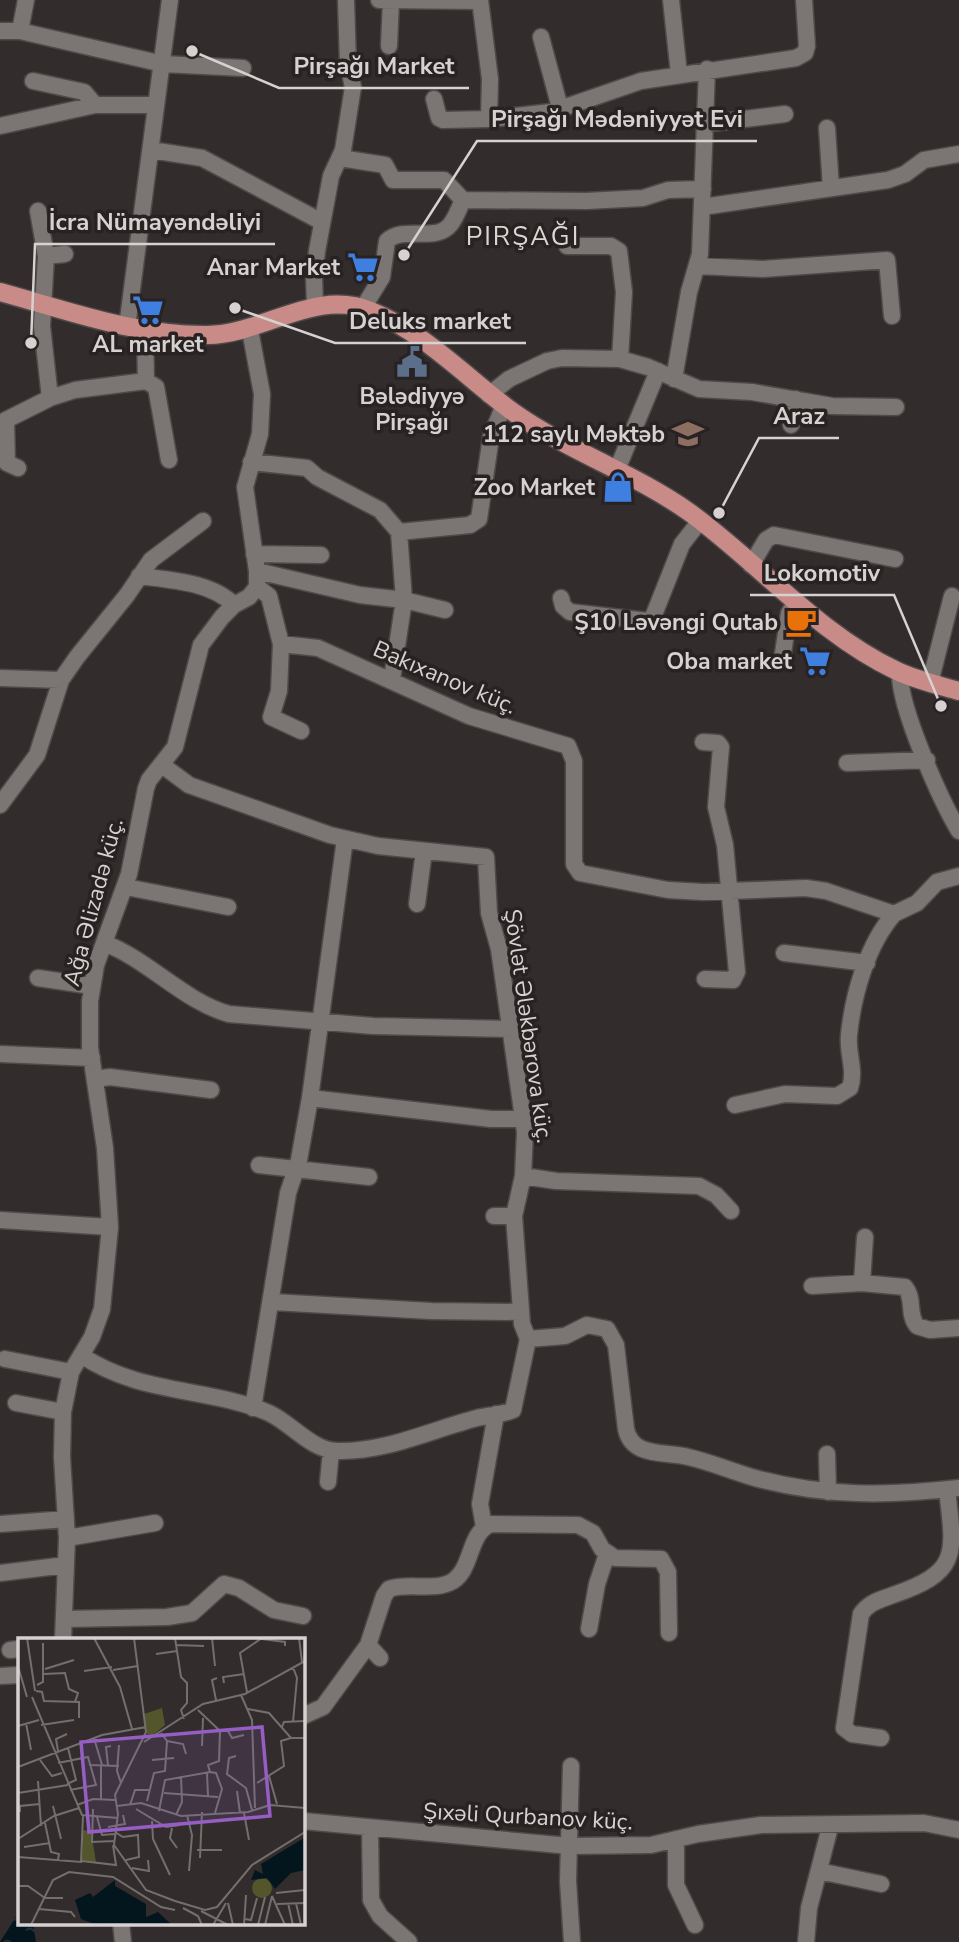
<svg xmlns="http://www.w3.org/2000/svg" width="959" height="1942" font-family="'Nunito Sans',sans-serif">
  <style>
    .water { fill: url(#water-ripples) }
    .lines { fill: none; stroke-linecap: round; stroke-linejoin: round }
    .minor-casing { stroke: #4e4a49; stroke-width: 19 }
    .major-casing { stroke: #4e4a49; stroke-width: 21 }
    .minor { stroke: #7b7674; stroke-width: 16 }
    .major { stroke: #c98b87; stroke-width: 18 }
    .labels { text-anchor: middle; stroke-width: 7; stroke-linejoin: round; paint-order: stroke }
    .poi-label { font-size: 23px; font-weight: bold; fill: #d5d2d1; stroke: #282322; text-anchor: end }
    .street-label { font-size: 23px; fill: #d5d2d1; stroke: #282322 }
    .quarter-label { font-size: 26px; letter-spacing: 2px; fill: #dbd5d3; stroke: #282322 }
    .inset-road { fill: none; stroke: #736f6e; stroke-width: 2 }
    .view { fill: #965ec4; fill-opacity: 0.15; stroke: #965ec4; stroke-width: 3.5 }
    .inset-edge { fill: none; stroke: #d5d2d1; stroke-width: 3.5 }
    .leader { fill: none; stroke: #d5d2d1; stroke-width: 2.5 }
    .callout-dot { fill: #d5d2d1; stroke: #282322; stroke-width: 2.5 }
    .callout-label { font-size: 24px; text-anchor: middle; font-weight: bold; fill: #d5d2d1; stroke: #282322; stroke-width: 7; stroke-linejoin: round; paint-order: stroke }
  </style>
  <defs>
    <pattern id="water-ripples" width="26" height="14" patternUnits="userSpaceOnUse" patternTransform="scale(1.75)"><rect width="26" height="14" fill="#04161d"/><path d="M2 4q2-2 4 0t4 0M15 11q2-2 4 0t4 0" fill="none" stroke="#28373d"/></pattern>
  </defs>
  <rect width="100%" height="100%" fill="#322d2c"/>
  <path class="water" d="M19,1912V1923H33L36,1942H0Z"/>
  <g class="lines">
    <defs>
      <path id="minor" d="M379,0L480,1
        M480,0L490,79L489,119L551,112L641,81L796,58L805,53L807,46L804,0
        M671,0L679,74
        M0,31H20L163,64L243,68
        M20,31L26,0
        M541,37L560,108
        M389,46L391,0
        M33,81L84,92L95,105
        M434,99L439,118L443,120L489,119
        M704,124L785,114
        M0,126L95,105H156
        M827,128L831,188
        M151,150L202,158L322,222
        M340,158L385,165L393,180H444L463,200L586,201L643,198L668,190L703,189
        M702,207L888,180L905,174L924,160L959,154
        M38,211L46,256L42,326L50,398L75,390L146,381
        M567,246H611L619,251L624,292L620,359
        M46,256L65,254
        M697,266L763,269L887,260L892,316
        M315,305L314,277L317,251L331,176L343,150L353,87L348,64L346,0
        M363,308L382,277L387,241C403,225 435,243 450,225C456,218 459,208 463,200
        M127,327L170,0
        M145,331L146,381L156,387L169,460
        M674,379L689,292L700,254L707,69
        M489,395L509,379L547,361L562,358L620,359L648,367L699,389L752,392L832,406L896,407
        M791,425L796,399
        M251,462L307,468L317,477L380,510L399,532L404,600L392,679
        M18,468L7,463L6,420L50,398
        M616,472L658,371
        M399,532L470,525L479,519L491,437L504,405
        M254,554L321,555
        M751,565L766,540L774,535L895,559
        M257,571L360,595L404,600L445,610
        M139,576C170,580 212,582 234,605
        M257,587L269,596L281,644L279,691L271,717L301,731
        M561,598L563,606L570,612L648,621L653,617L682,544L700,521
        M281,644L318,648L469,716L568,746L574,761V864L580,873L668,890L703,892L806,888L826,891L894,914L917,903L937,882L959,876
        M782,660L789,613L796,602
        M900,673C899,707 940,799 959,831
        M0,678L61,680
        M930,683L952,596
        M703,742L718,743L721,747L716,807L725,845L737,972L733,980L705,979
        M847,763L927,760
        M162,765L189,785L330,835L378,846L486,857L489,913L499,949L525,1132L523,1176L514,1216L522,1324L528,1339
        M0,805L37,755L61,680L77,657L127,595L151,560L203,521
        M126,887L228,907
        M417,904L424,851
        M104,943C149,960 183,1001 229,1014L373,1026L511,1029
        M784,953L867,963
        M38,978L92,986
        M0,1054L92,1058
        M95,1079L110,1077L211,1090
        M310,1098L491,1119H523
        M735,1105L785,1094L837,1096L850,1088C856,1070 847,1053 849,1035C853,995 867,945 894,914
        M259,1165L369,1177
        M523,1176L556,1181L699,1186L716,1195L731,1211
        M494,1216H514
        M0,1220L110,1227
        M862,1283L865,1237
        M812,1286L862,1283L905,1287C915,1299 907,1314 917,1326L930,1330L959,1328
        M273,1302L431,1311L521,1312
        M528,1339L565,1336L587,1325L607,1329L616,1345L626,1429C632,1458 665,1451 688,1457C711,1462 733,1472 755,1478C825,1497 888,1496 959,1488
        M81,1355C140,1395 208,1387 269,1413C291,1423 312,1451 338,1451C386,1452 431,1430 477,1418C489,1415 502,1415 513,1410L528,1339
        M5,1359L71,1372
        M16,1403L63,1412
        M253,1408L288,1193L299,1160L310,1098L345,839
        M827,1454L828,1492
        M328,1482L331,1451
        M0,1524L66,1519
        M484,1527L480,1504L496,1414
        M67,1538L155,1523
        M0,1573L66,1565
        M65,1619L167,1617L192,1613L224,1584L239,1588L274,1610L303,1616
        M589,1629L597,1584L607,1554
        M63,1639L67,1538L62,1457L63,1412L71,1372L92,1337L102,1309L110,1227L105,1148L90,1048V1001L96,965L129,874L146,788L149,780L175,747L201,645L222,617L234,605L249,597L257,587V571L245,487L260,434L262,394L250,330
        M368,1645L380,1658
        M10,1650L19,1649
        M0,1676L19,1675
        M303,1716L323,1707L368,1645L384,1596L389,1589C408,1582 435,1592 453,1581C473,1568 468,1533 491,1524L578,1525L593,1533L602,1549L615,1558L661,1559L668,1572L669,1633
        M881,1738L852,1734L844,1728L861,1614C869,1602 880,1600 893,1595C959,1572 955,1556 947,1490
        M571,1766L568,1881L572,1942
        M303,1821L570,1846L651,1845L698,1834L761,1825L924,1823L959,1830
        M370,1828L371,1900L380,1916L409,1942
        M676,1839V1885L695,1925
        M819,1871L881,1884
        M121,1923L123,1942
        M806,1942L809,1908L830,1827"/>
      <path id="major" d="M0,292C69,311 136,336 208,335C264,334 315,288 371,311C424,332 468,379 513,412C568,451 634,473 689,512C759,563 817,633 897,671C916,680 938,685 959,691"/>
    </defs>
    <use href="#minor" class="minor-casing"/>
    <use href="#major" class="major-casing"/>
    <use href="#minor" class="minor"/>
    <use href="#major" class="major"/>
  </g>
  <defs>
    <symbol id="supermarket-bare" viewBox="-9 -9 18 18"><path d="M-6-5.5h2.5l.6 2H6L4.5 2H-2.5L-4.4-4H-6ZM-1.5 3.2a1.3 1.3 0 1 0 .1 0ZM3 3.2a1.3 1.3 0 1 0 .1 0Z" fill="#3f7fe0" stroke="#282322" stroke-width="2.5" paint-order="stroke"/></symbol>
    <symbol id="civic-bare" viewBox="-9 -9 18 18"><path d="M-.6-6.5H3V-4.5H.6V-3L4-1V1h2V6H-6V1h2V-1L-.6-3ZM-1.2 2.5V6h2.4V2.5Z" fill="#5c6f8a" stroke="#282322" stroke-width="2.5" paint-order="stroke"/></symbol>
    <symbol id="school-bare" viewBox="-9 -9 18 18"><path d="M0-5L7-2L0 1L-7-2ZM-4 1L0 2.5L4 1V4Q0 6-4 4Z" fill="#8d6e63" stroke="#282322" stroke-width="2.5" paint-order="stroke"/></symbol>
    <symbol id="shop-bare" viewBox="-9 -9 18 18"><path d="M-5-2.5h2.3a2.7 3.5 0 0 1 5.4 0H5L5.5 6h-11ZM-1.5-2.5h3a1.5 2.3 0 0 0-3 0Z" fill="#3f7fe0" stroke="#282322" stroke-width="2.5" paint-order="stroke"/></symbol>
    <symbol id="cafe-bare" viewBox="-9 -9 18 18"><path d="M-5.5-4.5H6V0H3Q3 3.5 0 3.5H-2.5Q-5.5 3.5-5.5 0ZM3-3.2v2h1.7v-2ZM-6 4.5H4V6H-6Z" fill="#e8710a" stroke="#282322" stroke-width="2.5" paint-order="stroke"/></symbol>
  </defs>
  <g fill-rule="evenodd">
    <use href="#supermarket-bare" x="341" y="245" width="44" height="44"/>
    <use href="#supermarket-bare" x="126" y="288" width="44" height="44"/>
    <use href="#civic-bare" x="390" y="340" width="44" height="44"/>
    <use href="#school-bare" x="666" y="412" width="44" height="44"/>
    <use href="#shop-bare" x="596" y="465" width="44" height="44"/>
    <use href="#cafe-bare" x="779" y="600" width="44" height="44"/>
    <use href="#supermarket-bare" x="793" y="639" width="44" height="44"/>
  </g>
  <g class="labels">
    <g class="poi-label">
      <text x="340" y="275">Anar Market</text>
      <text x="148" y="352" text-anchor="middle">AL market</text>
      <text x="412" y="404" text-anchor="middle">Bələdiyyə<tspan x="412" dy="26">Pirşağı</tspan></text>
      <text x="665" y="442">112 saylı Məktəb</text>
      <text x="595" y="495">Zoo Market</text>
      <text x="778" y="630">Ş10 Ləvəngi Qutab</text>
      <text x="792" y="669">Oba market</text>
    </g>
    <g class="street-label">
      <text transform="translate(445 677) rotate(23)" y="8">Bakıxanov küç.</text>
      <text transform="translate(93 902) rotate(-75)" y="8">Ağa Əlizadə küç.</text>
      <text transform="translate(529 1026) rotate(82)" y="8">Şövlət Ələkbərova küç.</text>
      <text transform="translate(528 1816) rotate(3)" y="8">Şıxəli Qurbanov küç.</text>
    </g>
    <g class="quarter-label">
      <text x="523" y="245">PIRŞAĞI</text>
    </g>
  </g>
  <g transform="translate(18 1638)">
    <rect width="287" height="287" fill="#322d2c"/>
    <path d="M65,192L73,193L78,224L64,222ZM234 250a10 10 0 1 1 20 0a10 10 0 1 1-20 0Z" fill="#53552b"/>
    <path d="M144,70L147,87L134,98L129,96L126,76Z" fill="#53552b"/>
    <path d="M286,200L287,232L273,235L257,251L249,240L233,242L237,232L245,236L243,226ZM97,242V248L128,266V279L140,274L154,287H79L63,281L57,262L72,255L75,259Z" fill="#04161d"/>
    <path class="inset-road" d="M9,0L17,53M76,0L102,49L114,91M116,0L128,94L97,157L100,176L96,207L128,252L157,263M157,0L163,39L169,45V65L163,72L166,81M194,0L197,28M281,0L284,24M244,1L267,4V8M158,7L186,8M138,16L159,13M0,28L9,59M27,31L56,22M95,32L120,28M66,33L94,29M26,36L47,35L51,51L60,55L57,64M206,45L205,39L226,36M19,47L25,44V5M18,53L24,54L26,63L61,64V80M229,54L222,15L244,0M223,57L234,82L237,170M14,59L64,177L100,180M198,62L194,42L199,40M230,71L251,75L273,100H287M180,72L202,93L201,123L190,127L192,134M275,84L279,40L275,29M8,85L13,112M23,87L56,82M0,88L21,82M264,89L266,84L287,83M202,93H210L214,100L226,97M76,100L84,127M149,103L165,106L168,116M126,104L185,66L227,56L287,23M101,107L99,133L103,145M184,108L185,80M40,113L38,101L49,96M218,118L211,120L209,136L228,150L234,172M22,122L34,138L44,135M134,122L156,120M40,125L70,119L78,147L52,152M71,127L101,128M83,127V161M90,127L88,109L93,108M0,129L84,97L128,89M189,135L190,158M251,138L259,166M20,143L23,188M239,145L266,128L263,103L273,100M49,146L58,142L50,110M219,153L222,175M0,155L50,147M146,155L200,159M129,163L136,135L147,133L149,103L143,95M59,167L75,161L97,162M112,167L117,152H131M35,168L43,201M99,168L123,165L163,178L230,174L252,167L287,170M75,171L74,204L96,203M118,171L148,189L162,187M141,173L147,142L192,134L198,135L204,151L197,175M2,174V168L22,166M226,175L231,202M158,177L164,164L163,138M169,177L174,197L171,233M79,179L84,197L97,196M134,183L135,201L152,237M27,185L33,214L41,216L40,222M90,189L107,186L105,177M154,190L152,200L159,210M97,194L105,199L120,197L121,219L108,222M0,201L36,178L61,170M6,209L32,205M179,212H204M0,219L63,224L65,178M182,220L184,174M64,223L98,227L95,207M114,230L131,233L130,222M0,248H10L27,260H45M258,255L287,252M254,258L267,287M157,263L187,272L199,269L234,227L287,194M210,265L215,287M270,265L275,287M278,265L283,287M259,266L287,265M165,270L180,278L184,287M21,271L53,274L57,279M183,273L210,287M227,281L233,282L239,260M13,287L35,242L51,234L95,239L143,269L157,272M195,287L208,265M226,287L228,257M240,287L247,259M247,287L254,258"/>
    <path class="view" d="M244,89L252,178L71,194L63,104Z"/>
    <rect width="287" height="287" class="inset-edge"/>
  </g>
  <path class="leader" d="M192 51L279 88H469M404 255L477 141H757M31 343L35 244H275M235 308L335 343H526M719 513L759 438H839M941 706L894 595H750"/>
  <g class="callout-dot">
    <circle cx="192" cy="51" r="7"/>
    <circle cx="404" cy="255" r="7"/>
    <circle cx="31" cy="343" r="7"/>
    <circle cx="235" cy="308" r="7"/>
    <circle cx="719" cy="513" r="7"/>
    <circle cx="941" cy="706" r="7"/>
  </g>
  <g class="callout-label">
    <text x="374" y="74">Pirşağı Market</text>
    <text x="617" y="127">Pirşağı Mədəniyyət Evi</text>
    <text x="155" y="230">İcra Nümayəndəliyi</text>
    <text x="430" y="329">Deluks market</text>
    <text x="799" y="424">Araz</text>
    <text x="822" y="581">Lokomotiv</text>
  </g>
</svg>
